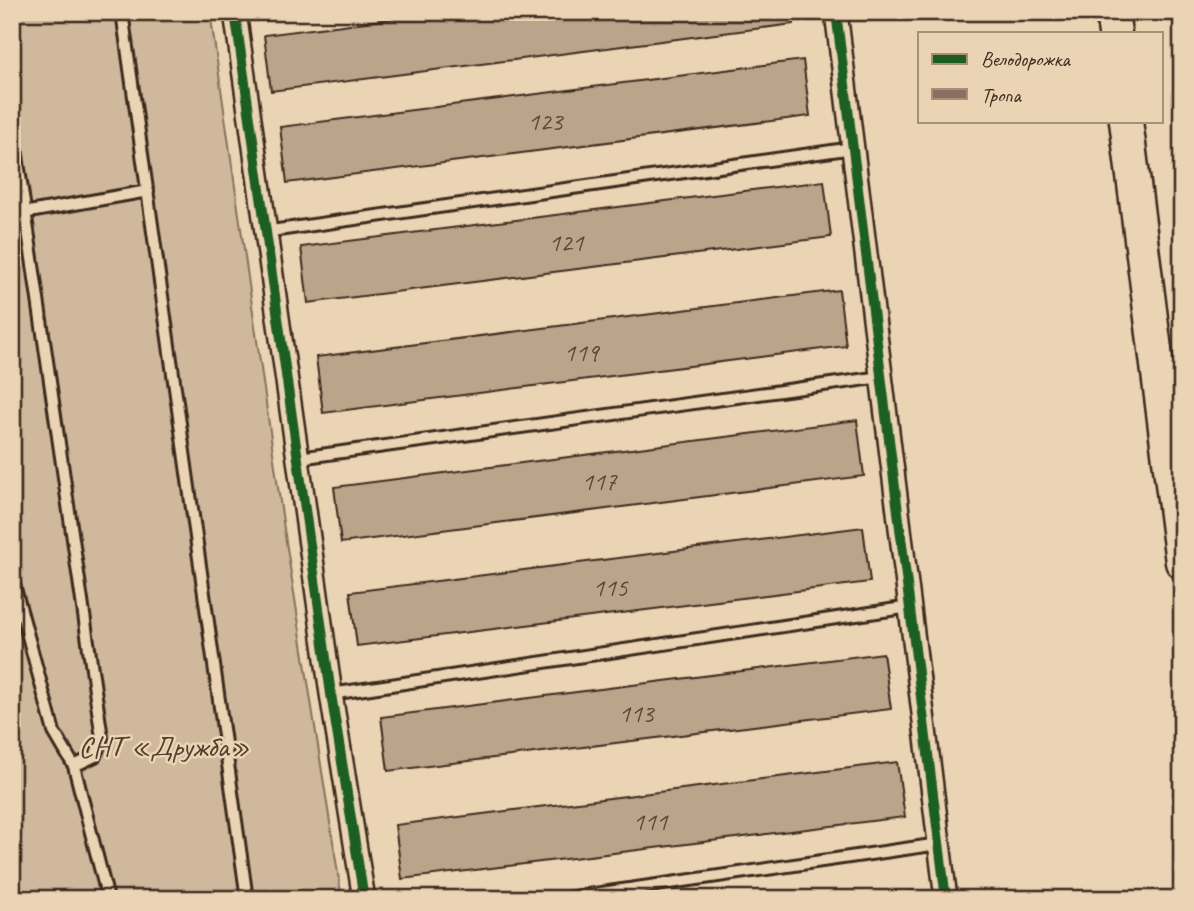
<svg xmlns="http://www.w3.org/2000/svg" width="1194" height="911" font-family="Caveat,sans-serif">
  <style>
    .green { fill: #cfb89c; stroke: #85715d; stroke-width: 2 }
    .building { fill: #baa58a; stroke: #3b2a1e; stroke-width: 2 }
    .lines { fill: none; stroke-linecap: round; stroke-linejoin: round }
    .service-casing { stroke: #3b2a1e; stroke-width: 16 }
    .pedestrian-casing { stroke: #3b2a1e; stroke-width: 21 }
    .minor-casing { stroke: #3b2a1e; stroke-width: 26 }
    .secondary-casing { stroke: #3b2a1e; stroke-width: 37 }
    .service { stroke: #ebd4b4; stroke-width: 10 }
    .pedestrian { stroke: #ebd4b4; stroke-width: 16 }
    .minor { stroke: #ebd4b4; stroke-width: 21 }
    .secondary { stroke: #ebd4b4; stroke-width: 32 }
    .quiet { stroke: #8d6e63; stroke-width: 9; stroke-dasharray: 18 9; stroke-linecap: butt }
    .cycleway-casing { stroke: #ebd4b4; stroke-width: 15 }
    .cycleway { stroke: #1b5e20; stroke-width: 10 }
    .labels { text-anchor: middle; stroke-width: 5; stroke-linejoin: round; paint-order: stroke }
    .number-label { font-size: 26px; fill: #5b4939 }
    .park-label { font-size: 30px; fill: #513f31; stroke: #ebd4b4 }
  </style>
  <rect width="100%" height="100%" fill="#ebd4b4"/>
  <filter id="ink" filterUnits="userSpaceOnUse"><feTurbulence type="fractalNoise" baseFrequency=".0143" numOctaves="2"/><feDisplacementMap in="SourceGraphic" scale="14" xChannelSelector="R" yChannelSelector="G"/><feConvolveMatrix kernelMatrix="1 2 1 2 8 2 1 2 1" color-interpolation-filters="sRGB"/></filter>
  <g filter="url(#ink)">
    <path class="green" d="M12,12H210L284,529L342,899H12Z"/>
    <path class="building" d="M444,12H793L794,24L271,91L264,35Z
      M803,60L810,116L287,183L280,127Z
      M824,181L831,237L308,303L301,247Z
      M839,290L846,346L323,413L316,357Z
      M857,420L864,476L341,543L334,487Z
      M863,527L870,582L357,646L350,592Z
      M883,653L891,709L388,771L381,717Z
      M897,762L905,817L402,879L395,825Z
      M913,891L914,899H852Z"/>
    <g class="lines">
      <defs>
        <path id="service" d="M122,12L247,899
          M12,121L102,738L95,756L74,766
          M12,215L148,191
          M264,232L853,148
          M299,458L881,377
          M12,577L54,732L74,766L108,899
          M331,694L910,607
          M560,899L939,844"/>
        <path id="pedestrian" d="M1182,735V738"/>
        <path id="minor" d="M235,12L331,694L364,899
          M836,12L946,899"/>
        <path id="secondary" d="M1112,12L1115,33
          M1126,121L1182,562"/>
      </defs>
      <use href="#service" class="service-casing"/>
      <use href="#pedestrian" class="pedestrian-casing"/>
      <use href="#minor" class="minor-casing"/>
      <use href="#secondary" class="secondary-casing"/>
      <use href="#service" class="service"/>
      <use href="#pedestrian" class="pedestrian"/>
      <use href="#minor" class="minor"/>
      <use href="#secondary" class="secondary"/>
      <path class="quiet" d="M1182,735V738"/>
      <defs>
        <path id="cycleway" d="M235,12L331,694L364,899
          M836,12L946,899"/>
      </defs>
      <use href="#cycleway" class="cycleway-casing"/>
      <use href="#cycleway" class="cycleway"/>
    </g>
  </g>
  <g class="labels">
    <g class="number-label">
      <text x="545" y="130">123</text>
      <text x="566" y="251">121</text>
      <text x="581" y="361">119</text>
      <text x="599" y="490">117</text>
      <text x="610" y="596">115</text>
      <text x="636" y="722">113</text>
      <text x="650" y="830">111</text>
    </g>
    <g class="park-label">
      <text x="164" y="756">СНТ «Дружба»</text>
    </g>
  </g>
  <rect width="1194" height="911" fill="none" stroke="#ebd4b4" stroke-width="42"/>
  <rect x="21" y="21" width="1152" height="869" fill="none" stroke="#3b2a1e" stroke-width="2.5" filter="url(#ink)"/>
  <rect x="918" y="32" width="245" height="91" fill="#ebd4b4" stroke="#a59078" stroke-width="2"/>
  <rect x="932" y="54" width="35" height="10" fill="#1b5e20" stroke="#a59078" stroke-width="2"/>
  <text x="981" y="66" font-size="21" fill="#3b2a1e">Велодорожка</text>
  <rect x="932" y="89" width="35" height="10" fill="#8d6e63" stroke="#a59078" stroke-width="2"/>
  <text x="981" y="102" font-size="21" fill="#3b2a1e">Тропа</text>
</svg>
